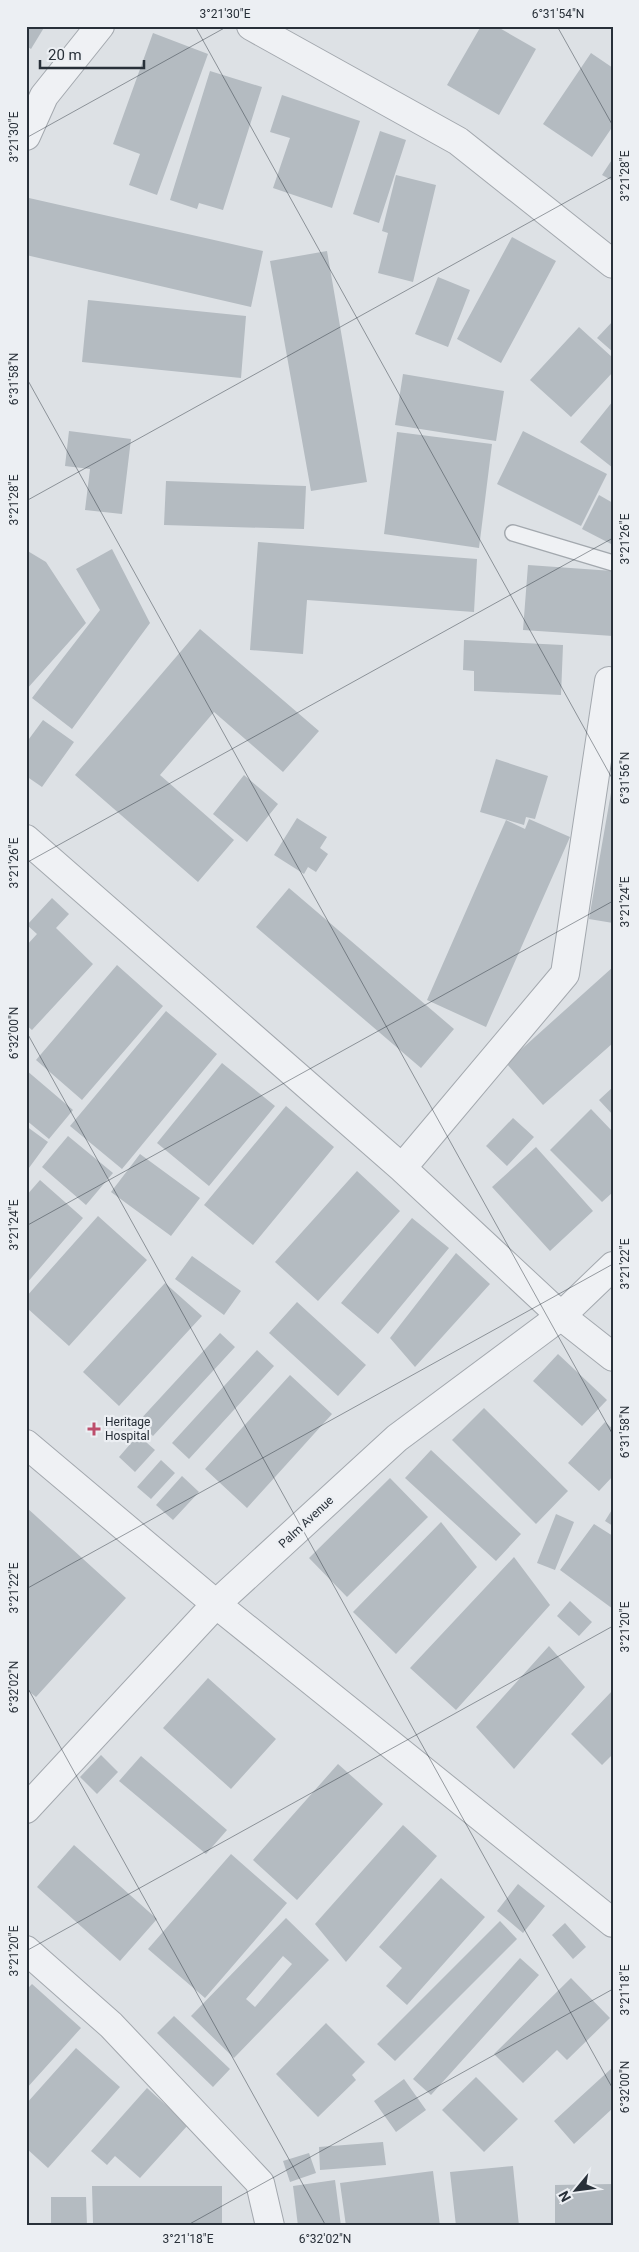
<svg xmlns="http://www.w3.org/2000/svg" width="639" height="2252" font-family="Roboto,sans-serif">
  <style>
    .building { fill: #b4bbc1; fill-rule: evenodd }
    .lines { fill: none; stroke-linecap: round; stroke-linejoin: round }
    .service-casing { stroke: #a3a8ae; stroke-width: 18 }
    .minor-casing { stroke: #a3a8ae; stroke-width: 30 }
    .tertiary-casing { stroke: #a3a8ae; stroke-width: 30 }
    .service { stroke: #eff1f4; stroke-width: 15 }
    .minor { stroke: #eff1f4; stroke-width: 28 }
    .tertiary { stroke: #eff1f4; stroke-width: 28 }
    .ticks { fill: none; stroke: #283039; stroke-width: 1; stroke-opacity: 0.45 }
    .poi-dot { fill: #bd4e6c; stroke: #eceff3; stroke-width: 2 }
    .labels { text-anchor: middle; stroke-width: 4.5; stroke-linejoin: round; paint-order: stroke }
    .poi-label { font-size: 12px; fill: #283039; stroke: #eceff3; text-anchor: start }
    .street-label { font-size: 12px; fill: #283039; stroke: #eceff3 }
    .neatline { fill: none; stroke: #283039; stroke-width: 2 }
    .ticks-label { font-size: 12px; text-anchor: middle; fill: #283039 }
  </style>
  <rect width="100%" height="100%" fill="#dde1e5"/>
  <path class="building" d="M26,26H45L31,49L26,46Z
    M481,26H496L536,49L499,115L447,85Z
    M153,33L208,54L157,195L129,185L140,154L113,144Z
    M591,53L613,68V126L592,157L543,124Z
    M210,71L262,87L223,210L199,203L197,209L170,200Z
    M282,95L360,121L332,208L273,188L290,138L270,132Z
    M380,131L406,140L379,223L353,214Z
    M613,158V181L602,175Z
    M396,175L436,185L413,282L378,273L388,233L382,231Z
    M29,198L263,251L251,307L26,255V212Z
    M512,237L556,261L501,363L457,339Z
    M327,251L367,482L311,491L270,261Z
    M438,277L470,290L448,347L415,334Z
    M88,300L246,316L241,378L82,362Z
    M613,321V352L597,338Z
    M579,327L613,358V372L571,417L530,380Z
    M403,374L504,391L496,441L395,425Z
    M613,401V468L580,442Z
    M69,431L131,439L122,514L85,510L90,469L65,466Z
    M523,431L607,474L581,526L497,484Z
    M397,432L492,444L479,548L384,534Z
    M166,481L306,486L304,529L164,525Z
    M599,495L613,503V545L582,529Z
    M258,542L477,559L474,612L307,600L303,654L250,650Z
    M112,549L150,623L72,729L32,698L100,610L76,569Z
    M26,550L46,562L86,623L26,690Z
    M528,565L613,571V636L523,630Z
    M200,629L319,731L283,772L214,712L160,775L234,840L198,882L75,775Z
    M464,640L563,645L561,695L474,691V671L463,670Z
    M43,720L74,742L42,787L26,776V743Z
    M496,759L548,776L535,819L526,817L524,825L480,812Z
    M244,775L278,804L247,842L213,814Z
    M612,787H613V923L589,919Z
    M297,818L327,837L320,848L328,854L316,872L308,867L304,874L274,855Z
    M529,819L570,837L486,1027L427,1000L506,820L525,829Z
    M289,888L454,1029L421,1068L256,927Z
    M52,898L69,914L56,928L93,964L32,1030L26,1025V946L37,934L27,925Z
    M117,965L163,1006L82,1100L36,1060Z
    M613,967V1043L543,1105L506,1063Z
    M166,1011L217,1054L122,1169L70,1126Z
    M222,1063L275,1106L209,1186L157,1143Z
    M26,1070L73,1110L49,1139L26,1120Z
    M613,1087V1115L599,1100Z
    M286,1106L334,1147L253,1245L204,1205Z
    M591,1109L613,1132V1192L602,1202L550,1150Z
    M513,1118L534,1137L507,1166L486,1146Z
    M26,1126L48,1142L26,1172Z
    M68,1136L113,1173L86,1205L42,1167Z
    M536,1147L593,1211L550,1251L492,1187Z
    M140,1154L200,1198L171,1236L111,1192Z
    M357,1171L400,1211L318,1301L275,1262Z
    M40,1180L83,1218L26,1284V1196Z
    M98,1216L147,1260L69,1346L26,1307V1297Z
    M412,1218L449,1248L378,1334L341,1303Z
    M456,1253L490,1284L415,1367L390,1338Z
    M192,1256L241,1291L224,1315L175,1279Z
    M165,1283L202,1316L119,1406L83,1372Z
    M297,1302L366,1365L338,1396L269,1333Z
    M220,1333L235,1347L153,1436L138,1422Z
    M257,1350L274,1366L189,1459L172,1443Z
    M558,1354L607,1400L582,1426L533,1381Z
    M290,1375L332,1414L247,1508L205,1469Z
    M484,1408L568,1491L536,1524L452,1440Z
    M605,1422L613,1429V1476L599,1491L568,1463Z
    M138,1435L155,1450L135,1472L119,1457Z
    M431,1450L521,1534L496,1561L405,1478Z
    M161,1460L175,1473L151,1499L137,1487Z
    M182,1476L199,1492L173,1520L156,1505Z
    M390,1478L428,1517L347,1597L309,1558Z
    M26,1507L126,1598L36,1697L26,1689Z
    M613,1508V1526L605,1521Z
    M556,1514L574,1522L555,1570L537,1563Z
    M441,1522L477,1567L396,1654L353,1612Z
    M594,1524L613,1536V1609L560,1570Z
    M514,1557L550,1605L456,1710L410,1668Z
    M570,1601L592,1622L579,1636L557,1616Z
    M549,1646L585,1687L514,1769L476,1727Z
    M208,1678L276,1739L231,1789L163,1728Z
    M613,1690V1754L602,1765L571,1734Z
    M101,1755L118,1772L97,1794L80,1777Z
    M141,1756L227,1830L206,1854L119,1781Z
    M338,1764L383,1804L297,1900L253,1860Z
    M403,1825L437,1856L346,1962L315,1924Z
    M74,1845L157,1919L120,1961L37,1887Z
    M231,1854L287,1903L205,1998L148,1949Z
    M441,1878L485,1917L407,2005L386,1986L402,1968L379,1947Z
    M518,1884L545,1906L523,1933L497,1911Z
    M286,1918L329,1960L234,2058L191,2016ZM283,1956L292,1964L255,2007L246,1999Z
    M500,1921L517,1939L395,2061L377,2044Z
    M565,1923L586,1947L573,1959L552,1935Z
    M520,1958L539,1975L431,2095L413,2079Z
    M571,1978L610,2018L567,2060L557,2050L523,2083L494,2054Z
    M32,1984L81,2028L26,2089V1990Z
    M174,2016L230,2069L213,2087L157,2033Z
    M326,2023L365,2062L352,2075L356,2080L318,2117L276,2074Z
    M76,2048L120,2087L48,2168L26,2148V2104Z
    M613,2067V2108L574,2144L554,2121Z
    M476,2077L518,2119L484,2152L442,2110Z
    M404,2079L426,2110L396,2132L374,2101Z
    M147,2088L188,2125L140,2178L115,2156L107,2165L91,2151Z
    M383,2142L386,2165L320,2170L319,2147Z
    M309,2153L316,2173L290,2182L283,2161Z
    M513,2166L519,2226H456L450,2172Z
    M433,2171L440,2226H346L340,2183Z
    M335,2180L341,2226H298L293,2186Z
    M613,2184V2226H555V2185Z
    M92,2186H222V2223H93Z
    M51,2197H86L87,2226H51Z"/>
  <g class="lines">
    <defs>
      <path id="service" d="M513,533L613,563"/>
      <path id="minor" d="M26,839L402,1168L561,1316L613,1357
        M402,1168L565,974L609,681
        M26,1950L111,2025L260,2183L270,2226"/>
      <path id="tertiary" d="M251,26L458,141L613,264
        M26,136L44,96L100,26
        M26,1444L216,1604L613,1923
        M26,1809L216,1604L397,1438L561,1316L613,1266"/>
    </defs>
    <use href="#service" class="service-casing"/>
    <use href="#minor" class="minor-casing"/>
    <use href="#tertiary" class="tertiary-casing"/>
    <use href="#service" class="service"/>
    <use href="#minor" class="minor"/>
    <use href="#tertiary" class="tertiary"/>
  </g>
  <path class="ticks" d="M195,26L613,780M557,26L613,126M26,138L228,26M26,377L613,1435M26,501L613,176M26,863L613,538M26,1031L613,2089M26,1226L613,901M26,1589L613,1264M26,1685L326,2226M26,1951L613,1626M186,2226L613,1989"/>
  <path class="poi-dot" d="M91.5 1421.5h5v5h5v5h-5v5h-5v-5h-5v-5h5z"/>
  <g class="labels">
    <g class="poi-label">
      <text x="105" y="1426">Heritage<tspan x="105" dy="14">Hospital</tspan></text>
    </g>
    <g class="street-label">
      <text transform="translate(306 1522) rotate(-43)" y="4">Palm Avenue</text>
    </g>
  </g>
  <rect width="639" height="2252" fill="none" stroke="#eceff3" stroke-width="55"/>
  <g transform="translate(576 2190) rotate(241)" stroke="#eceff3" stroke-width="4" paint-order="stroke">
  <path d="M0-4L9 19L0 12L-9 19Z" fill="#283039"/>
  <text y="-8" font-size="14" font-weight="bold" text-anchor="middle" fill="#283039">N</text>
  </g>
  <path d="M40 60v8h104v-8" fill="none" stroke="#283039" stroke-width="2.5"/>
  <text x="48" y="60" font-size="15" fill="#283039" stroke="#eceff3" stroke-width="4" paint-order="stroke">20 m</text>
  <rect x="28" y="28" width="584" height="2196" class="neatline"/>
  <g class="ticks-label">
    <text x="225" y="18">3°21'30"E</text>
    <text x="558" y="18">6°31'54"N</text>
    <text transform="translate(14 137) rotate(-90)" y="4">3°21'30"E</text>
    <text transform="translate(625 176) rotate(-90)" y="4">3°21'28"E</text>
    <text transform="translate(14 379) rotate(-90)" y="4">6°31'58"N</text>
    <text transform="translate(14 500) rotate(-90)" y="4">3°21'28"E</text>
    <text transform="translate(625 539) rotate(-90)" y="4">3°21'26"E</text>
    <text transform="translate(625 778) rotate(-90)" y="4">6°31'56"N</text>
    <text transform="translate(14 863) rotate(-90)" y="4">3°21'26"E</text>
    <text transform="translate(625 902) rotate(-90)" y="4">3°21'24"E</text>
    <text transform="translate(14 1033) rotate(-90)" y="4">6°32'00"N</text>
    <text transform="translate(14 1225) rotate(-90)" y="4">3°21'24"E</text>
    <text transform="translate(625 1264) rotate(-90)" y="4">3°21'22"E</text>
    <text transform="translate(625 1432) rotate(-90)" y="4">6°31'58"N</text>
    <text transform="translate(14 1588) rotate(-90)" y="4">3°21'22"E</text>
    <text transform="translate(625 1627) rotate(-90)" y="4">3°21'20"E</text>
    <text transform="translate(14 1687) rotate(-90)" y="4">6°32'02"N</text>
    <text transform="translate(14 1951) rotate(-90)" y="4">3°21'20"E</text>
    <text transform="translate(625 1990) rotate(-90)" y="4">3°21'18"E</text>
    <text transform="translate(625 2087) rotate(-90)" y="4">6°32'00"N</text>
    <text x="188" y="2243">3°21'18"E</text>
    <text x="325" y="2243">6°32'02"N</text>
  </g>
</svg>
